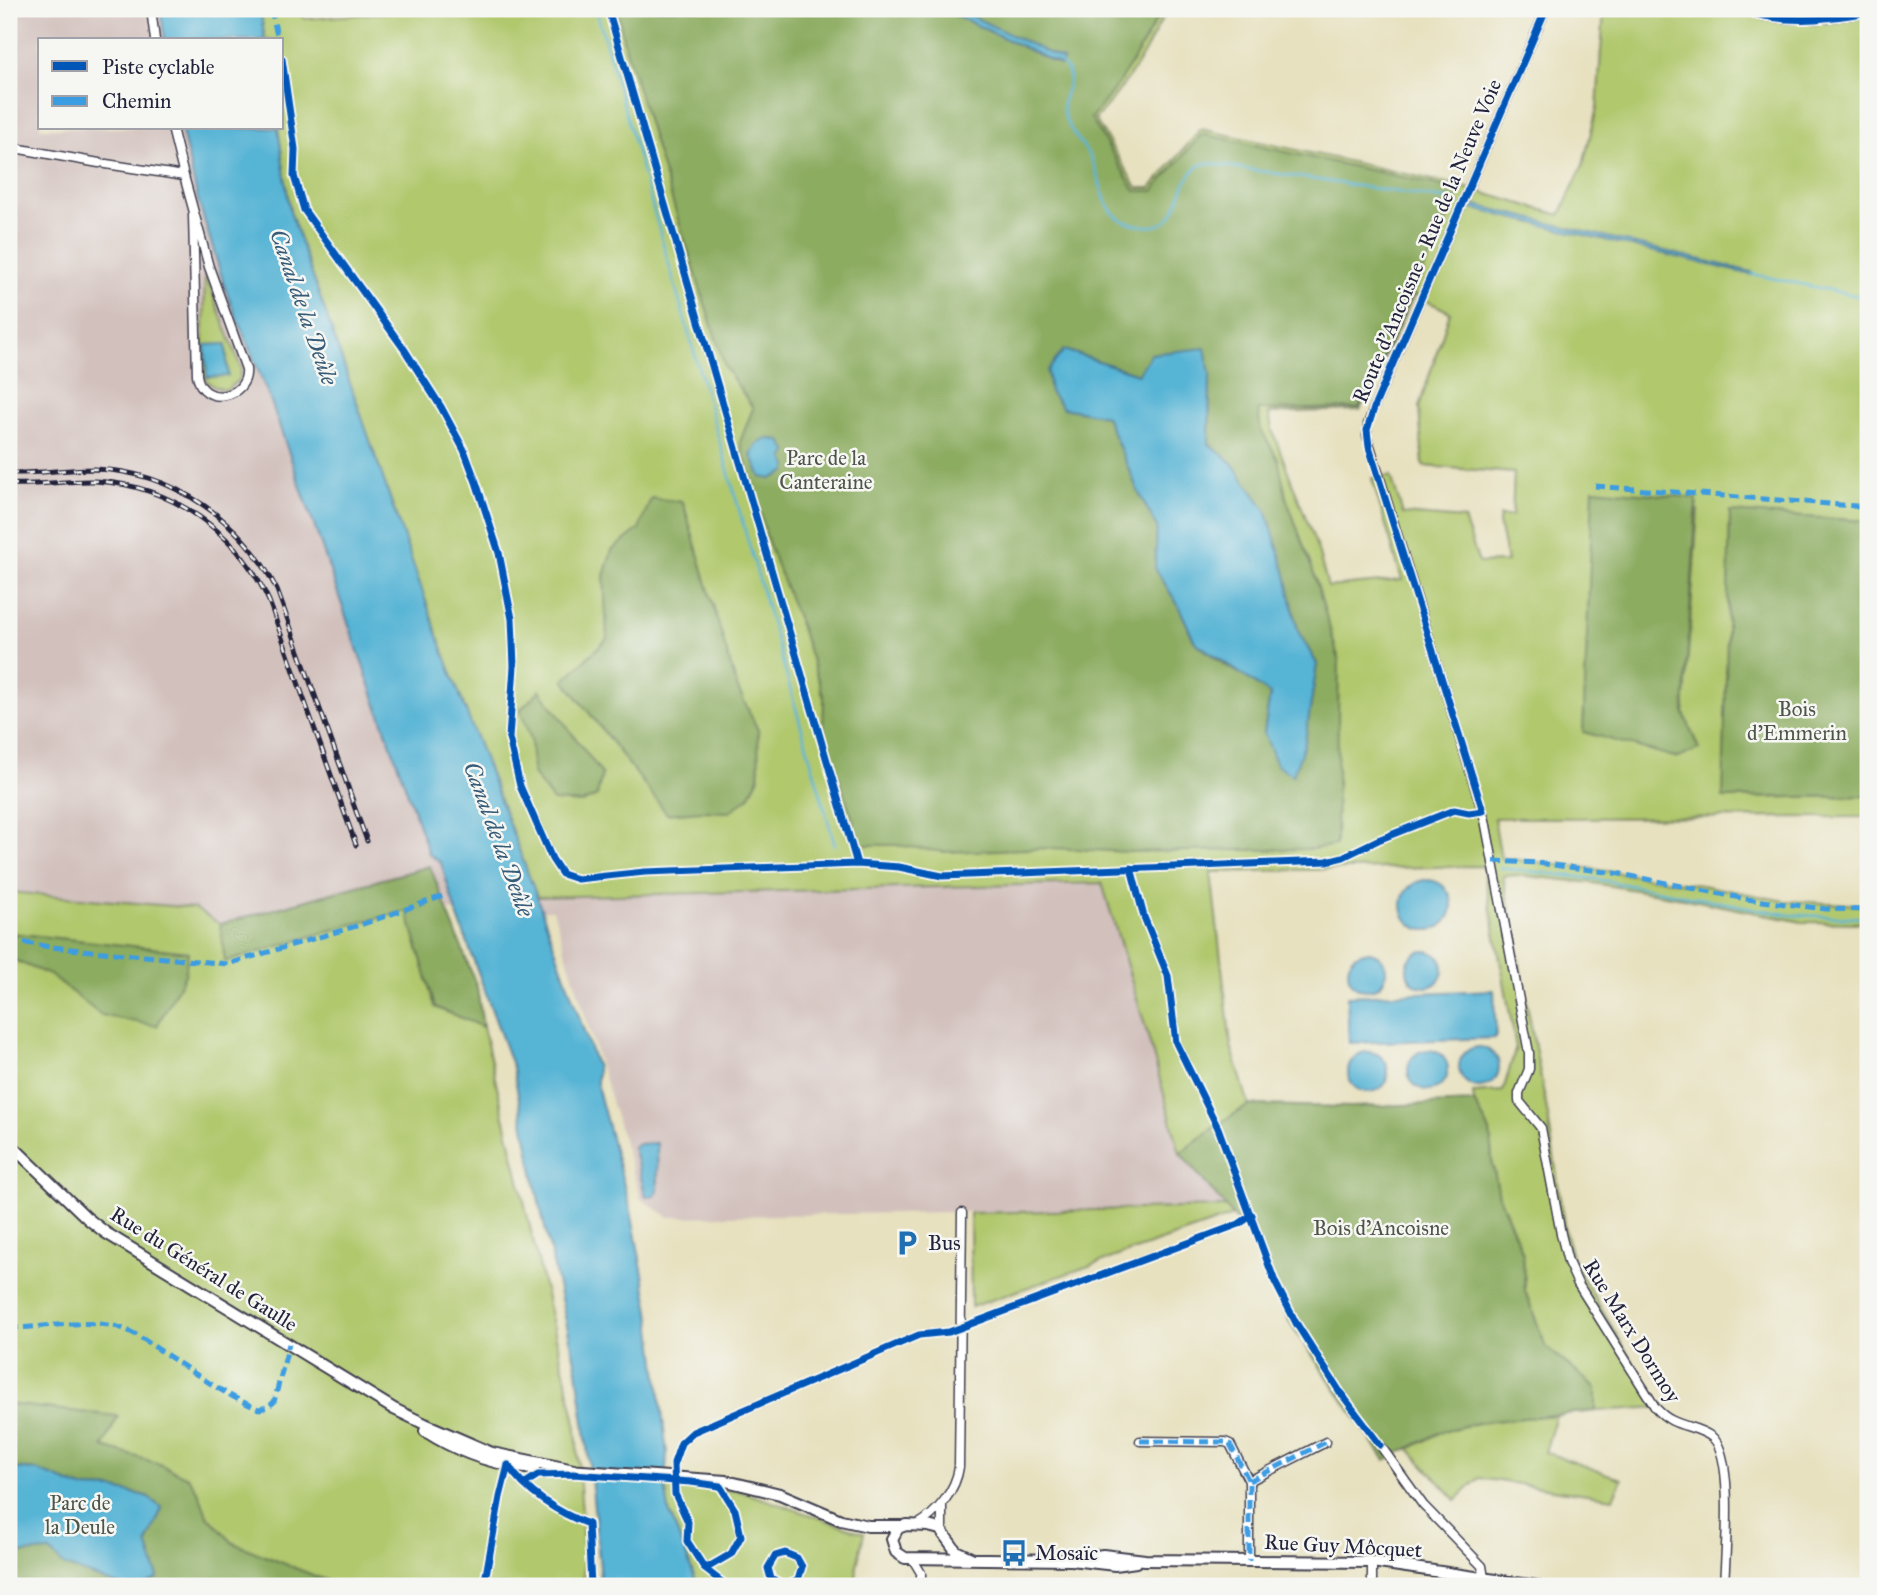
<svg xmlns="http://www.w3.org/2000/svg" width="1877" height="1595" font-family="'IM FELL Great Primer',serif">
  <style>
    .industrial { fill: #d1c0bc }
    .green { fill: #b1c86d; stroke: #6a7554; stroke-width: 2; fill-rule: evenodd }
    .forest { fill: #8cac60; stroke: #57674e; stroke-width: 2; fill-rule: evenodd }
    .water { fill: #57b4d5; stroke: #3c6b88; stroke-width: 2 }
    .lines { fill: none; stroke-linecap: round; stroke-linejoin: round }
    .stream { stroke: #57b4d5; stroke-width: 2.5 }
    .minor-casing { stroke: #403f4f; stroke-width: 11 }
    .tertiary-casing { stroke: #403f4f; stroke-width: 14 }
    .minor { stroke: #fff; stroke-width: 8 }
    .tertiary { stroke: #fff; stroke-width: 10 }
    .rail-casing { stroke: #22223b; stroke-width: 5 }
    .rail { stroke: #f6f6f2; stroke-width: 2.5; stroke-dasharray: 8; stroke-linecap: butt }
    .quiet { stroke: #3c9ce2; stroke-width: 5; stroke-dasharray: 10 5; stroke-linecap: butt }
    .cycleway-casing { stroke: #f6f6f2; stroke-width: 11 }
    .cycleway { stroke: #0057b8; stroke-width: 7 }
    .labels { text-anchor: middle; stroke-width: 5; stroke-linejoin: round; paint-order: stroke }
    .street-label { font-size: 21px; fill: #22223b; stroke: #f6f6f2 }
    .park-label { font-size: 21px; fill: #4d544a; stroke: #f6f6f2 }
    .poi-label { font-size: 21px; fill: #22223b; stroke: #f6f6f2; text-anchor: start }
    .water-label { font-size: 23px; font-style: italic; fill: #375c79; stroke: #f6f6f2 }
  </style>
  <rect width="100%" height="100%" fill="#f6f6f2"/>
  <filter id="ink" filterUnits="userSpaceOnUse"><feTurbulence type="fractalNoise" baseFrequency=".0143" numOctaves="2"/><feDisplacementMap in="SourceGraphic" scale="14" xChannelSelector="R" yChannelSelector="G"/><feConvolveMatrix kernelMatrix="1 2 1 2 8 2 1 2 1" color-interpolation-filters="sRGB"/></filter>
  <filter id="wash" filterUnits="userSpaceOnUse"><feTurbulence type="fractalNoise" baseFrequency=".00686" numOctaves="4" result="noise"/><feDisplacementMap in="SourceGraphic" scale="28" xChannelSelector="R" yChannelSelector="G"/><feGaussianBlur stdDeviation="1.57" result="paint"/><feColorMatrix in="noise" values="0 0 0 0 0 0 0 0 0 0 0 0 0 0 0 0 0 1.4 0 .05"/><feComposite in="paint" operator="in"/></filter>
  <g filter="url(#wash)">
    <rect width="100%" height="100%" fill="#e7e1bf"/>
    <path class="industrial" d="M9,9H221L224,40H40V128H240L539,897L1102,883L1146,1029L1180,1153L1225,1207L669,1217L641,1199L553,910L408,911L225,962L194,908L9,892Z"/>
    <path class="green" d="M260,9H302L304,19L429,9H1167C1145,53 1129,83 1095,119L1137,188H1151L1201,129L1456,185L1560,215L1583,165L1597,108L1604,9H1747L1787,18L1868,10V521L1730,513L1724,798L1868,796V817L1494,818L1501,858L1566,865L1707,886L1785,901L1868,905V923L1802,922L1683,898L1593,883L1518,875L1503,876L1548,1116L1565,1232L1574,1263L1660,1407L1596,1411V1388L1546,1347L1525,1291L1523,1254L1499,1196L1492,1161L1490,1131L1474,1102L1473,1093L1503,1091L1516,1047L1483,866L1211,872L1231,1046L1249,1105L1217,1125L1180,1153L1146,1029L1102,883L537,897L445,656L290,211L278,128H282V40H265ZM1414,295L1450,312L1419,407L1423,466L1514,473L1512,516H1500L1499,523L1507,562L1479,563L1464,519L1403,514L1391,476L1372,478L1402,580L1328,587L1317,547L1272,430L1269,413L1360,410ZM1593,489L1698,510L1684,713Z
      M205,274L241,368L239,379L227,390C216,389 208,384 203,375Z
      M9,892L194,908L220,924L225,962L349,925L408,911L435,1007L483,1027L575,1418L582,1512L584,1586H9Z
      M1225,1207L1233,1216L971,1307L970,1213Z
      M1556,1415L1545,1452L1622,1479L1613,1498L1479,1478L1456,1500L1409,1449L1443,1431L1482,1422Z
      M665,1485L740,1491L864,1533L857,1566L856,1586H698L669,1511Z"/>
    <path class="forest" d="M617,9H943L1060,65L1063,60L957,9H1162C1141,49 1121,84 1091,118L1135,191H1153L1202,134L1461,190L1359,408L1258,410L1261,430L1278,459L1287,500L1314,574L1339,660L1336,845L1313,849L1128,852L1054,848L944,852L896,845H861L823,729L824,698L802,631L769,545L740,442L753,408L725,367L659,159L623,39ZM1064,350L1138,374H1210L1209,444L1231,462L1266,510L1285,571L1298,631L1317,664L1305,741L1293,774L1264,733L1270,694L1245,676L1226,666L1195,642L1178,605L1155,568L1157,527L1138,491L1106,416ZM767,439L780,440L788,452L771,479L761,477Z
      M1593,489L1697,498L1684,713L1699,749L1678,758L1583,732Z
      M651,498L683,502L737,687L758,730L759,777L749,797L729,812L700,811L667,814L564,680L607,639L604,576L612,550L639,529Z
      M1730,512L1868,521V796L1723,798Z
      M540,690L602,774L597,796L582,803L553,801L533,774L531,740L520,710Z
      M430,866L477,987L483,1027L435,1007L407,911L349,925L225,962L220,924Z
      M11,933L188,952L185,975L157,1026L101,1015L50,975L9,958Z
      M1474,1102L1490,1131L1492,1161L1499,1196L1523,1254L1525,1291L1546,1347L1596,1388V1411L1482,1422L1443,1431L1385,1460L1291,1325L1247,1232L1180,1153L1217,1125L1249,1105L1352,1107Z
      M9,1404L118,1416L103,1447L157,1463L188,1477L199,1494L207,1515L233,1543L340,1586H142L158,1577L147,1543L162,1508L146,1496L115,1489L82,1488L36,1470L9,1468Z
      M49,1550L65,1566L121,1586H9V1554Z"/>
    <path class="water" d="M160,9H260L265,40H165Z
      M943,9H957L1063,60L1061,65Z
      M181,128H278L290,211L445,656L537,897L597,1068V1086L631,1211L650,1311L667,1453L665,1485L669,1511L698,1586H599L600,1568L591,1478L577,1370L536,1188L513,1068L455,909L441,863L429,854L270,399L227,294L198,200Z
      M1467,203L1752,272V275L1470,208L1468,210L1464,209Z
      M226,344L228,376L207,377L205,345Z
      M1205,348L1210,374L1209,444L1231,462L1266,510L1285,571L1298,631L1317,664L1305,742L1293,775L1277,765L1264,733L1270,694L1195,642L1178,605L1155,568L1157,527L1138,491L1106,416L1063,408L1050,392L1047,371L1064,350L1138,374L1151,354Z
      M767,439L780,440L788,452L784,458L788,466L786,472L771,479L761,477L751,455L757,444Z
      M1402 905a25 25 0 1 1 50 0a25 25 0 1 1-50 0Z
      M1407 969a18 18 0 1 1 36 0a18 18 0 1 1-36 0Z
      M1348 971a19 19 0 1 1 38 0a19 19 0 1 1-38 0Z
      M1494,990L1496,1038L1349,1043L1347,996Z
      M1459 1067a20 20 0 1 1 40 0a20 20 0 1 1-40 0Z
      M1408 1070a20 20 0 1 1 40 0a20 20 0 1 1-40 0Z
      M1348 1072a20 20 0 1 1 40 0a20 20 0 1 1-40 0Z
      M657,1143L658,1190L655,1196L646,1197L633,1147L637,1144Z
      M9,1468L36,1470L82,1488L115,1489L146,1496L162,1508L147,1543L158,1578L142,1586H121L65,1566L49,1551L9,1554Z"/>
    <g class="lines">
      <path class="stream" d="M596,9L835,845
        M1060,62C1079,79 1063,87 1063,106C1063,126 1081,140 1090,157C1101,176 1100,205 1120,219C1128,224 1137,225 1146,226C1187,231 1173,170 1207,163L1457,201
        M1752,274L1868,298
        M1500,868L1596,879L1790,915L1868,918"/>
    </g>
  </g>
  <g filter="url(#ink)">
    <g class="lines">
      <defs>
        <path id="minor" d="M151,9L155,40
          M1546,9L1375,405L1368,424L1367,436L1485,820L1529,1053V1069L1519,1093V1101L1541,1128L1561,1234L1568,1262L1578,1284L1655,1407C1674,1429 1692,1423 1712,1437C1735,1455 1725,1557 1724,1586
          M1738,9C1784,25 1821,20 1868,12
          M172,128L184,176
          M9,147L99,163
          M106,164L184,176L209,267L246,369C249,398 202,408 197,375L193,215
          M1140,1441L1225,1442L1230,1444L1249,1481V1561
          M1380,1445L1423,1505L1482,1566L1484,1578
          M1249,1481L1326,1442
          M942,1504V1532
          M917,1525C937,1514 956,1490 959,1467L962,1213
          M912,1558L921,1573V1586
          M1372,1586V1562"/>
        <path id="tertiary" d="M9,1143L87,1218L106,1233L394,1409L425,1424L492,1453L574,1470
          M425,1431C457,1452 495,1465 534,1469
          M568,1470L726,1481L780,1494L841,1520L868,1526H903
          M971,1558L956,1551L940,1529L928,1526L906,1525L898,1528L892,1539L896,1552L905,1558L1071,1560L1115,1565L1136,1562
          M1071,1560L1103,1555L1145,1560L1372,1562L1537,1586"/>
      </defs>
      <use href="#minor" class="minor-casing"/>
      <use href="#tertiary" class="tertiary-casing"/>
      <use href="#minor" class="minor"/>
      <use href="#tertiary" class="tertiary"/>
      <defs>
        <path id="rail" d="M9,473C37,474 66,469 94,469C173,471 243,521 277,590L353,801
          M9,484C38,486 66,480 95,481C171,485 238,532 269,601L356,845
          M350,795L367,841"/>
      </defs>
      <use href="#rail" class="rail-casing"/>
      <use href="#rail" class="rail"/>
      <path class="quiet" d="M271,9L278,40
        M1595,486L1868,507
        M1494,861L1538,863L1621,874L1746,899L1826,909L1868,910
        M9,940L50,947L228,964L363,924L446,895
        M9,1328C42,1328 91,1318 121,1328C134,1332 146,1341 158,1349C187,1368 227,1397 259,1409L268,1407L274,1402L289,1344
        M1140,1441L1225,1442L1230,1444L1249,1481V1561
        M1249,1481L1326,1442"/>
      <defs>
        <path id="cycleway" d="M608,9L857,864
          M1738,9C1784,25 1821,20 1868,12
          M282,59L295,149L294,176L304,210L404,349L441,407L464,450L476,482L499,553L512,619L514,666L509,738L520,786L552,859L562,874L577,879L645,872L857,864L899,867L942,876L1327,861L1343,857L1378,840L1454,810L1469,813L1483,811L1369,447L1367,430L1375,405L1546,9
          M1131,868L1144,917L1168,976L1176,1043L1218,1128L1275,1282L1296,1323L1340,1392L1380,1445
          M508,1465C526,1493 559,1513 588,1524L591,1586
          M524,1484L538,1475L573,1474L691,1482L720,1486L735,1510L741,1536L731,1554L705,1569
          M484,1586L500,1497L508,1465
          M727,1586L705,1569L687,1541L688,1522L675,1494L674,1463L681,1443L693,1432L919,1335L949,1332L1239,1224L1252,1215
          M783,1586L771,1579L768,1568L775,1556L785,1553L797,1558L802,1567L798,1580L787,1586"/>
      </defs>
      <use href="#cycleway" class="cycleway-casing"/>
      <use href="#cycleway" class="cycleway"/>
    </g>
  </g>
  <defs>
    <symbol id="parking-bare" viewBox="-9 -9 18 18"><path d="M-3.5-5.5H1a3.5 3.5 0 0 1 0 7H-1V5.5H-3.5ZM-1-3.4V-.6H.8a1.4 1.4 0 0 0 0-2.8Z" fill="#1f6fb2" stroke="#f6f6f2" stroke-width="2.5" paint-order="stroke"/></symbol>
    <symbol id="bus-bare" viewBox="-9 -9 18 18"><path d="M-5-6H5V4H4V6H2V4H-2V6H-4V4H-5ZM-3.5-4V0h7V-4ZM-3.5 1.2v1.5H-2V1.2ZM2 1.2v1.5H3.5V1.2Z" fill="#1f6fb2" stroke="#f6f6f2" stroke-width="2.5" paint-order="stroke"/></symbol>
  </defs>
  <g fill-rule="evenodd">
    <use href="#parking-bare" x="888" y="1224" width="38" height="38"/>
    <use href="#bus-bare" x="995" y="1534" width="38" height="38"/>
  </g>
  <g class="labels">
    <g class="street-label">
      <text transform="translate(1427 241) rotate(-67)" y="7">Route d'Ancoisne - Rue de la Neuve Voie</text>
      <text transform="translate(204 1269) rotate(32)" y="7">Rue du Général de Gaulle</text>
      <text transform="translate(1632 1331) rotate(58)" y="7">Rue Marx Dormoy</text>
      <text transform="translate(1343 1546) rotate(3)" y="7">Rue Guy Môcquet</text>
    </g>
    <g class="park-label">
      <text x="826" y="465">Parc de la<tspan x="826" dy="24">Canteraine</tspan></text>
      <text x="1797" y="716">Bois<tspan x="1797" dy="24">d'Emmerin</tspan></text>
      <text x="1381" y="1235">Bois d'Ancoisne</text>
      <text x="80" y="1510">Parc de<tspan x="80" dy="24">la Deule</tspan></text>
    </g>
    <g class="poi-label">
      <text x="928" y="1250">Bus</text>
      <text x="1035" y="1560">Mosaïc</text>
    </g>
    <g class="water-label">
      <text transform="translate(304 307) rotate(71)" y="8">Canal de la Deûle</text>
      <text transform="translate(499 839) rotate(70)" y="8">Canal de la Deûle</text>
    </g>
  </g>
  <rect width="1877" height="1595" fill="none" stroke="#f6f6f2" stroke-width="35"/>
  <rect x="38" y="38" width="245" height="91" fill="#f6f6f2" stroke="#a1a1a9" stroke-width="2"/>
  <rect x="52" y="61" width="35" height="10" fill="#0057b8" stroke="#a1a1a9" stroke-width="2"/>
  <text x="102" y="74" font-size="21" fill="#22223b">Piste cyclable</text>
  <rect x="52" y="96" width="35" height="10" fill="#3c9ce2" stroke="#a1a1a9" stroke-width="2"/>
  <text x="102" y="108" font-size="21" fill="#22223b">Chemin</text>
</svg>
